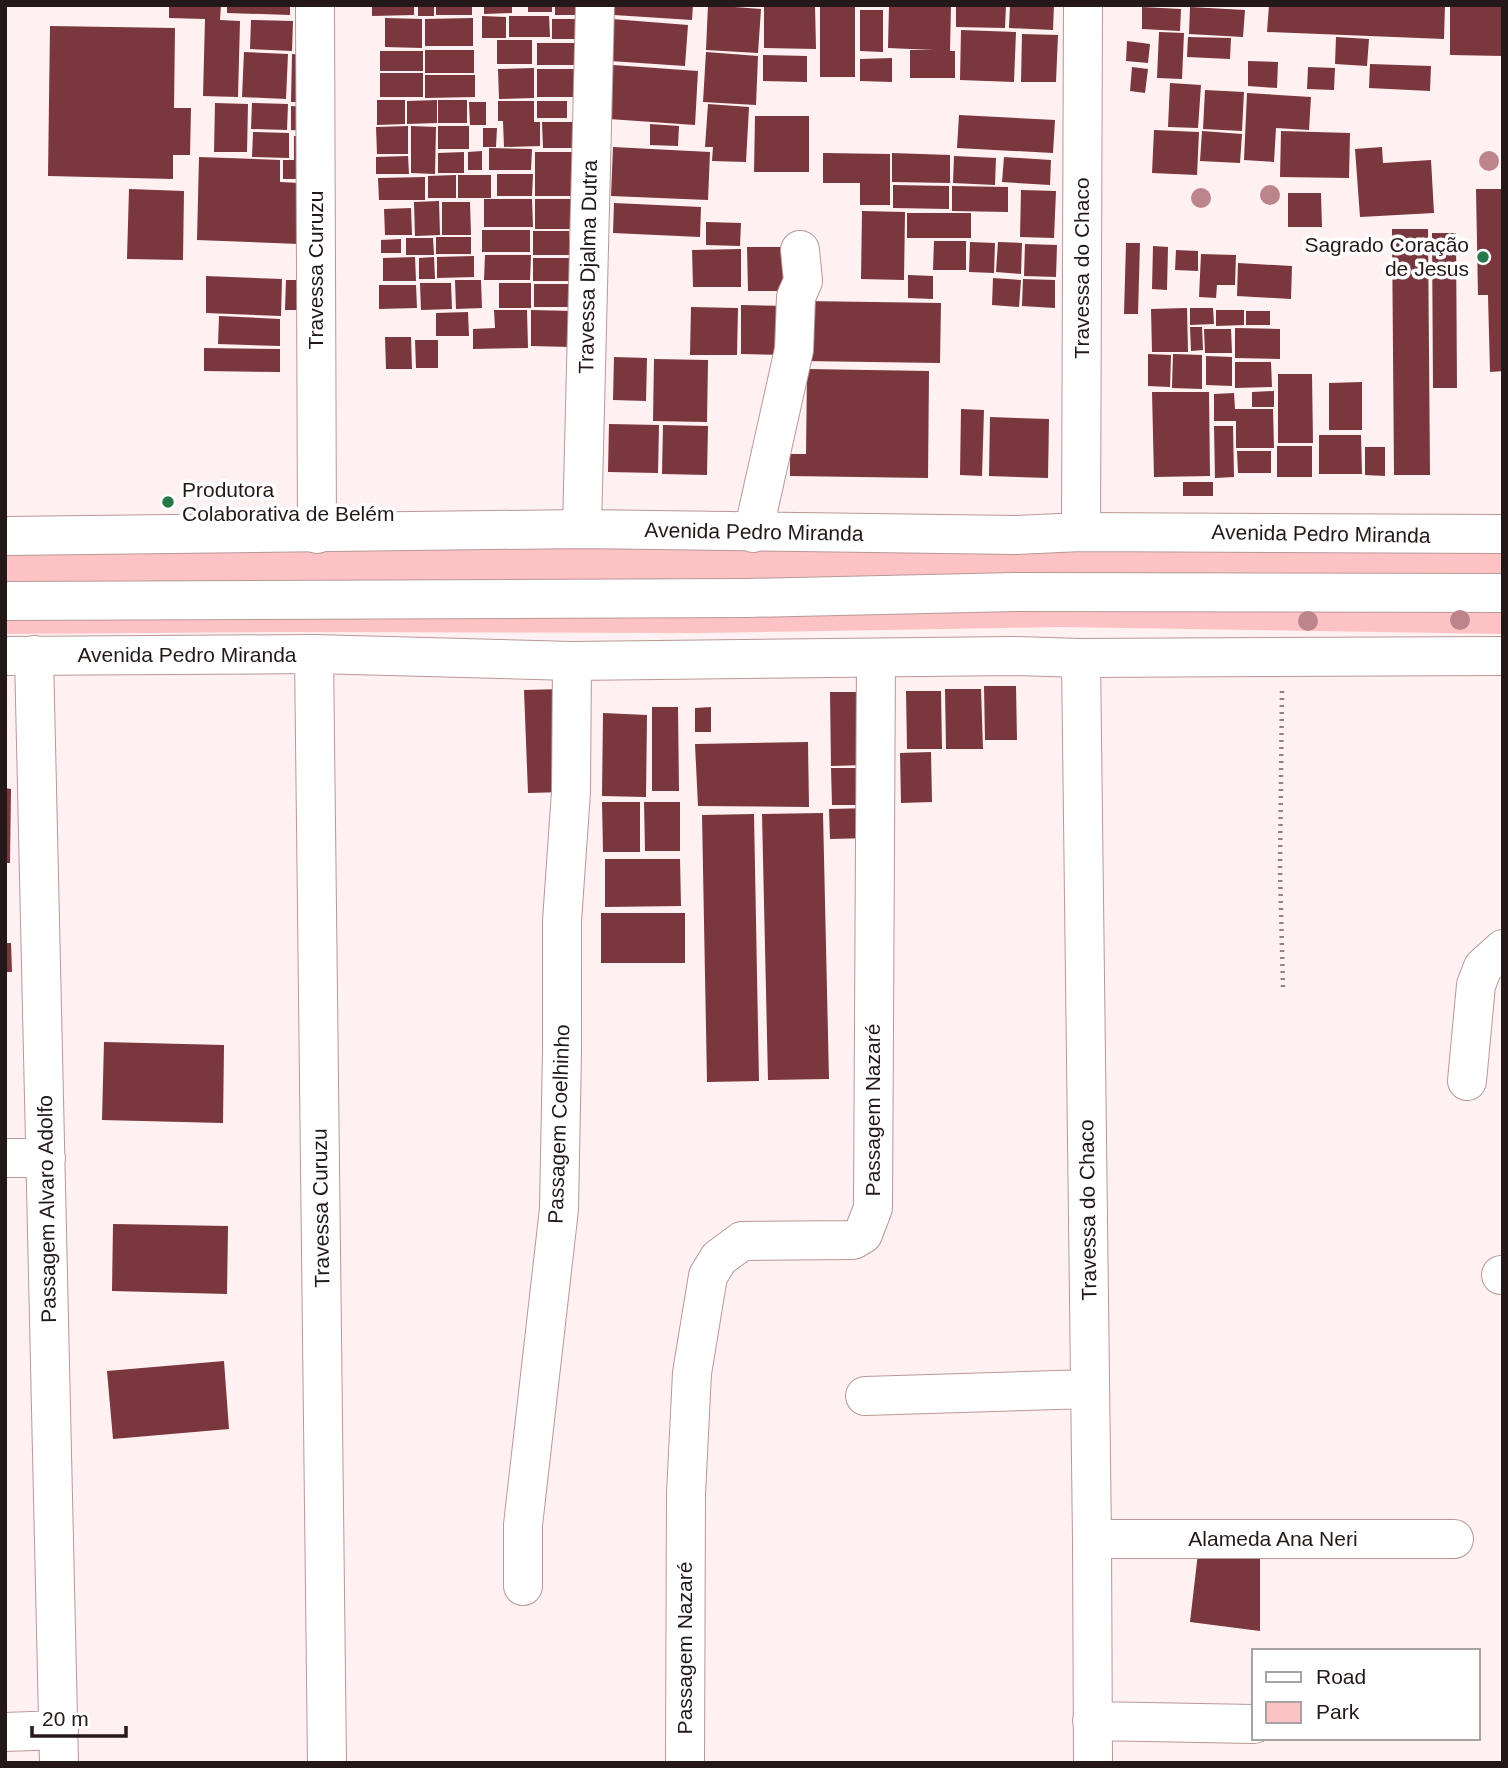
<svg xmlns="http://www.w3.org/2000/svg" width="1508" height="1768" font-family="Arial,sans-serif">
  <style>
    .green { fill: #fdc3c4 }
    .building { fill: #7a373d }
    .lines { fill: none; stroke-linecap: round; stroke-linejoin: round }
    .minor-casing { stroke: #b89898; stroke-width: 40 }
    .major-casing { stroke: #b89898; stroke-width: 40 }
    .path { stroke: #908383; stroke-width: 4.5; stroke-dasharray: 2 5; stroke-linecap: butt }
    .minor { stroke: #fff; stroke-width: 38 }
    .major { stroke: #fff; stroke-width: 38 }
    .tree { fill: #bc848b }
    .poi-dot { fill: #26784a; stroke: #fff; stroke-width: 2.5 }
    .labels { text-anchor: middle; stroke-width: 7; stroke-linejoin: round; paint-order: stroke }
    .poi-label { font-size: 21px; fill: #241818; stroke: #fff; text-anchor: end }
    .street-label { font-size: 21px; fill: #241818; stroke: #fff }
  </style>
  <rect width="100%" height="100%" fill="#fff0f1"/>
  <path class="green" d="M1503,544V581C1004,574 504,583 5,581V550Z
    M1503,600V634L1060,627L701,633L276,632L5,634V609Z"/>
  <path class="building" d="M169,5H221L220,20L240,21L238,97L203,96L205,19L169,18Z
    M227,5H290V15L227,13Z
    M372,5H414V15L372,16Z
    M418,5H434V16H418Z
    M436,5H472V15H436Z
    M484,5H512V13L484,14Z
    M528,5H552V12H528Z
    M555,5H594V15H555Z
    M614,5H693L692,20L614,15Z
    M708,5L761,9L758,53L706,50Z
    M764,5H815L816,49L764,48Z
    M820,5H855V77H820Z
    M889,5H951L950,51H955V78H910V50H934L888,48Z
    M956,5H1006L1005,28L956,27Z
    M1010,5H1054L1053,30L1009,28Z
    M1269,5H1445L1444,39L1267,32Z
    M1450,5H1503V56L1450,55Z
    M1142,7L1181,9L1180,31L1142,29Z
    M1190,7L1245,10L1243,37L1189,34Z
    M860,10H883V52L860,51Z
    M482,16L506,17V38H482Z
    M509,16H549L550,37H509Z
    M385,18L422,19V48L385,47Z
    M473,18V46H425V19Z
    M552,19H593V39H552Z
    M612,19L688,25L685,66L610,61Z
    M251,20L293,21L292,51L250,49Z
    M50,26L175,28L174,108H191L190,155H173V179L48,176Z
    M961,30L1016,32L1014,82L960,80Z
    M1159,32L1184,33L1182,79L1157,78Z
    M1022,34L1058,35L1056,82H1021Z
    M1188,37L1231,38L1230,59L1187,57Z
    M1336,37L1369,39L1367,66L1335,64Z
    M497,40H532V64H497Z
    M1127,41L1150,44L1148,63L1126,61Z
    M537,43H588L587,65H537Z
    M425,50H474V73H425Z
    M380,51H423V71H380Z
    M244,52L288,54L286,99L242,97Z
    M706,52L758,56L756,105L703,102Z
    M292,54L305,55L303,102H291Z
    M763,55L807,56V82L763,81Z
    M892,58V82L860,81V59Z
    M1248,61L1278,62L1277,88L1248,86Z
    M1370,64L1431,66L1430,91L1369,88Z
    M613,65L698,71L695,125L609,119Z
    M1132,67L1148,69L1145,93L1130,91Z
    M1308,67L1335,68L1334,90L1307,89Z
    M534,68V98L499,99L498,69Z
    M537,69H581V97H537Z
    M380,73H423V97H380Z
    M425,75H475V97L425,98Z
    M1170,83L1201,85L1198,128L1168,127Z
    M1205,90L1244,92L1242,131L1203,129Z
    M1247,93L1311,97L1309,130L1276,128L1274,162L1244,160Z
    M377,100H405V124L377,125Z
    M437,100V123L407,124V101Z
    M438,100H467V123H438Z
    M498,101H534V122H540V146L504,147L503,121H498Z
    M537,101H567V118H537Z
    M469,102H486V125H470Z
    M215,103L248,104L247,152H214Z
    M252,103L288,104L287,130L251,129Z
    M708,104L749,107L746,162L712,161L713,147H705Z
    M291,106L309,107V131L291,130Z
    M959,115L1055,120L1053,153L957,148Z
    M755,116H809V172H754Z
    M542,122H579V148H543Z
    M650,124L679,126L678,146L650,145Z
    M408,126V154H377L376,127Z
    M411,126L436,127L435,174L411,173Z
    M438,126H469V149H438Z
    M483,128H497L496,147H483Z
    M1154,130L1199,132L1197,175L1152,173Z
    M1202,131L1242,134L1240,163L1200,161Z
    M1281,131L1350,133L1349,178L1280,177Z
    M253,132L289,133V158L252,157Z
    M294,136H310L309,179H283V160H294Z
    M613,147L710,152L708,200L611,196Z
    M1382,147L1383,163L1431,160L1434,213L1360,217L1355,149Z
    M489,148L532,149L531,170H489Z
    M482,151V170H468V152Z
    M464,152V173H438V153Z
    M535,152H578L579,196H535Z
    M823,153L890,154V205H860V183H823Z
    M892,153L950,155V183L892,182Z
    M408,156L409,174H376V157Z
    M954,156L996,158L995,185L953,183Z
    M199,157L280,160V182L300,183L299,244L197,240Z
    M1004,157L1051,160L1050,185L1002,182Z
    M497,174H533L532,196H497Z
    M456,175V198H428V176Z
    M458,175H491V198H458Z
    M425,177V200H379L378,178Z
    M893,185L949,186V209L893,208Z
    M952,186L1008,187V212L952,211Z
    M129,189L184,191L183,260L127,259Z
    M1476,189H1503V371L1490,372L1488,295H1478Z
    M1021,190L1056,191L1054,238L1020,237Z
    M1288,193H1321L1322,227H1288Z
    M484,199H532L533,227H484Z
    M535,199H579L580,229H535Z
    M439,201L440,235L415,236L414,202Z
    M442,202H470L471,235H442Z
    M614,203L701,207L700,237L613,233Z
    M411,208L412,235H385L384,209Z
    M862,211L905,212L904,280L861,279Z
    M907,213H971V238H907Z
    M706,222L741,223L740,246L706,245Z
    M1392,229H1428L1430,475H1394Z
    M482,230H530V252H482Z
    M533,231H569L570,255H533Z
    M1432,233H1456L1457,388H1433Z
    M436,237H471V254H436Z
    M406,238H433L434,255H406Z
    M401,239V253H381V240Z
    M934,241H966V270H933Z
    M970,242L995,243L994,273L969,272Z
    M998,242L1022,243L1021,274L996,272Z
    M1126,243H1140L1138,314H1124Z
    M1025,244L1057,245L1056,277L1024,276Z
    M1153,246L1168,247L1167,290L1152,289Z
    M747,247H792L793,291H748Z
    M741,249V287H693L692,250Z
    M1176,250L1198,251V271L1175,270Z
    M1201,254L1236,255L1235,285H1217L1216,298L1199,297Z
    M485,255H531L530,280H484Z
    M474,256V277L437,278V257Z
    M415,257L416,281H383V258Z
    M434,257L435,279H419V258Z
    M533,258H571L570,281H533Z
    M1238,263L1292,266L1291,299L1237,296Z
    M908,275L933,276V299L908,298Z
    M206,276L282,279L281,316L206,313Z
    M993,278L1021,280L1019,307L992,305Z
    M1023,279L1055,280V308L1022,306Z
    M286,280H298L297,310H285Z
    M455,280H481L482,308L456,309Z
    M420,283H451L452,309L421,310Z
    M499,283H531V308H499Z
    M534,284H570V307H534Z
    M379,285H416L417,308L379,309Z
    M804,301L941,303L940,363L803,361Z
    M741,305L786,306L784,355L741,354Z
    M691,307L738,308L737,355H690Z
    M1187,308L1188,352H1152L1151,309Z
    M1190,308H1213L1214,324L1190,325Z
    M494,310H527L528,348L473,349V329L495,328Z
    M531,310L572,311L571,347L531,346Z
    M1216,310H1244V325L1216,326Z
    M1246,311H1270V325H1246Z
    M468,312L469,336H436V313Z
    M219,316L280,319V346L218,344Z
    M1190,327H1202L1203,350L1191,351Z
    M1235,328L1280,329V359L1235,358Z
    M1204,329H1231L1232,353H1205Z
    M385,337H411L412,369H386Z
    M415,340H438V368H416Z
    M204,348L280,349V372L204,371Z
    M1148,354L1171,355L1170,387L1148,386Z
    M1173,354L1202,355V389L1172,388Z
    M1206,356L1232,357V386L1206,385Z
    M614,357L647,358L646,401L613,400Z
    M654,359L708,360L707,422L653,421Z
    M1235,362H1271L1272,387L1235,388Z
    M807,369L929,371L928,478L790,476V454H806Z
    M1278,374H1312L1313,443H1278Z
    M1362,382V430H1329V383Z
    M1274,391V407H1252V392Z
    M1152,392H1209L1210,476L1154,477Z
    M1234,393L1235,409H1273L1274,448H1236V421H1214V394Z
    M961,409L984,410L982,476L960,475Z
    M990,417L1049,419L1048,478L989,476Z
    M609,424L659,425L658,473L608,472Z
    M663,425L708,426L707,475L662,474Z
    M1214,426H1233L1234,477L1215,478Z
    M1319,435H1361L1362,474H1319Z
    M1277,446H1312V477H1277Z
    M1365,447H1385V476L1365,475Z
    M1237,451H1271V473H1238Z
    M1183,482H1213V496H1183Z
    M984,686H1016L1017,740H985Z
    M562,689L565,792L528,793L524,690Z
    M945,689H981L983,749H946Z
    M906,691H941L942,749H907Z
    M830,692H867L868,765L831,766Z
    M652,707H678L679,791H652Z
    M711,707V732H695V708Z
    M603,713L647,715L646,797L602,796Z
    M808,742L809,807L698,806L695,744Z
    M931,752L932,802L901,803L900,753Z
    M831,768H869L870,805H832Z
    M5,788L11,789L10,863H5Z
    M602,802H640V852H603Z
    M644,802H680V851H645Z
    M871,808V838L830,839L829,809Z
    M823,813L829,1079L768,1080L762,814Z
    M754,814L759,1081L707,1082L702,815Z
    M605,859H680L681,906L605,907Z
    M601,913H685V963H601Z
    M5,943H11L12,972H5Z
    M104,1042L224,1045L223,1123L102,1120Z
    M113,1224L228,1226L227,1294L112,1291Z
    M224,1361L229,1429L113,1439L107,1371Z
    M1198,1553L1260,1554V1631L1190,1622Z"/>
  <g class="lines">
    <defs>
      <path id="minor" d="M315,5L317,534
        M582,529L595,5
        M1081,532L1083,5
        M753,533L794,350L796,297L803,281L800,250
        M314,654L327,1763
        M34,655L59,1763
        M1081,658L1092,1539L1093,1763
        M1467,1081L1476,985L1483,967L1503,949
        M5,1158H46
        M1501,1275H1503
        M865,1396L1090,1389
        M1092,1539H1454
        M523,1586V1525L559,1209L562,1052V921L571,792L572,661
        M1092,1721L1254,1724
        M5,1732L59,1730
        M685,1763L686,1494L692,1373L708,1276L719,1258L742,1241L853,1240L863,1234L873,1208L876,659"/>
      <path id="major" d="M5,536L582,529L1016,535L1081,532L1503,534
        M5,601L747,598L1015,592L1503,593
        M5,656L314,654L572,661L1014,656L1081,658L1503,656"/>
    </defs>
    <use href="#minor" class="minor-casing"/>
    <use href="#major" class="major-casing"/>
    <path class="path" d="M1282,691L1280,870L1283,987"/>
    <use href="#minor" class="minor"/>
    <use href="#major" class="major"/>
  </g>
  <g class="tree">
    <circle cx="1489" cy="161" r="10"/>
    <circle cx="1270" cy="195" r="10"/>
    <circle cx="1201" cy="198" r="10"/>
    <circle cx="1460" cy="620" r="10"/>
    <circle cx="1308" cy="621" r="10"/>
  </g>
  <g class="poi-dot">
    <circle cx="1483" cy="257" r="7"/>
    <circle cx="168" cy="502" r="7"/>
  </g>
  <g class="labels">
    <g class="poi-label">
      <text x="1469" y="252">Sagrado Coração<tspan x="1469" dy="24">de Jesus</tspan></text>
      <text x="182" y="497" text-anchor="start">Produtora<tspan x="182" dy="24">Colaborativa de Belém</tspan></text>
    </g>
    <g class="street-label">
      <text transform="translate(588 267) rotate(-89)" y="7">Travessa Djalma Dutra</text>
      <text transform="translate(1082 268) rotate(-90)" y="7">Travessa do Chaco</text>
      <text transform="translate(316 270) rotate(-90)" y="7">Travessa Curuzu</text>
      <text transform="translate(754 532) rotate(1)" y="7">Avenida Pedro Miranda</text>
      <text transform="translate(1321 534) rotate(1)" y="7">Avenida Pedro Miranda</text>
      <text x="187" y="662">Avenida Pedro Miranda</text>
      <text transform="translate(873 1110) rotate(-90)" y="7">Passagem Nazaré</text>
      <text transform="translate(559 1124) rotate(-88)" y="7">Passagem Coelhinho</text>
      <text transform="translate(321 1208) rotate(-91)" y="7">Travessa Curuzu</text>
      <text transform="translate(47 1209) rotate(-91)" y="7">Passagem Alvaro Adolfo</text>
      <text transform="translate(1088 1210) rotate(-91)" y="7">Travessa do Chaco</text>
      <text x="1273" y="1546">Alameda Ana Neri</text>
      <text transform="translate(685 1648) rotate(-90)" y="7">Passagem Nazaré</text>
    </g>
  </g>
  <rect width="1508" height="1768" fill="none" stroke="#241818" stroke-width="14"/>
  <rect x="1252" y="1649" width="228" height="91" fill="#ffffff" stroke="#a7a3a3" stroke-width="2"/>
  <rect x="1266" y="1672" width="35" height="10" fill="#ffffff" stroke="#a7a3a3" stroke-width="2"/>
  <text x="1316" y="1684" font-size="21" fill="#241818">Road</text>
  <rect x="1266" y="1702" width="35" height="21" fill="#fdc3c4" stroke="#a7a3a3" stroke-width="2"/>
  <text x="1316" y="1719" font-size="21" fill="#241818">Park</text>
  <path d="M32 1726v10h94v-10" fill="none" stroke="#241818" stroke-width="3.5"/>
  <text x="42" y="1726" font-size="21" fill="#241818" stroke="#ffffff" stroke-width="5" paint-order="stroke">20 m</text>
</svg>
